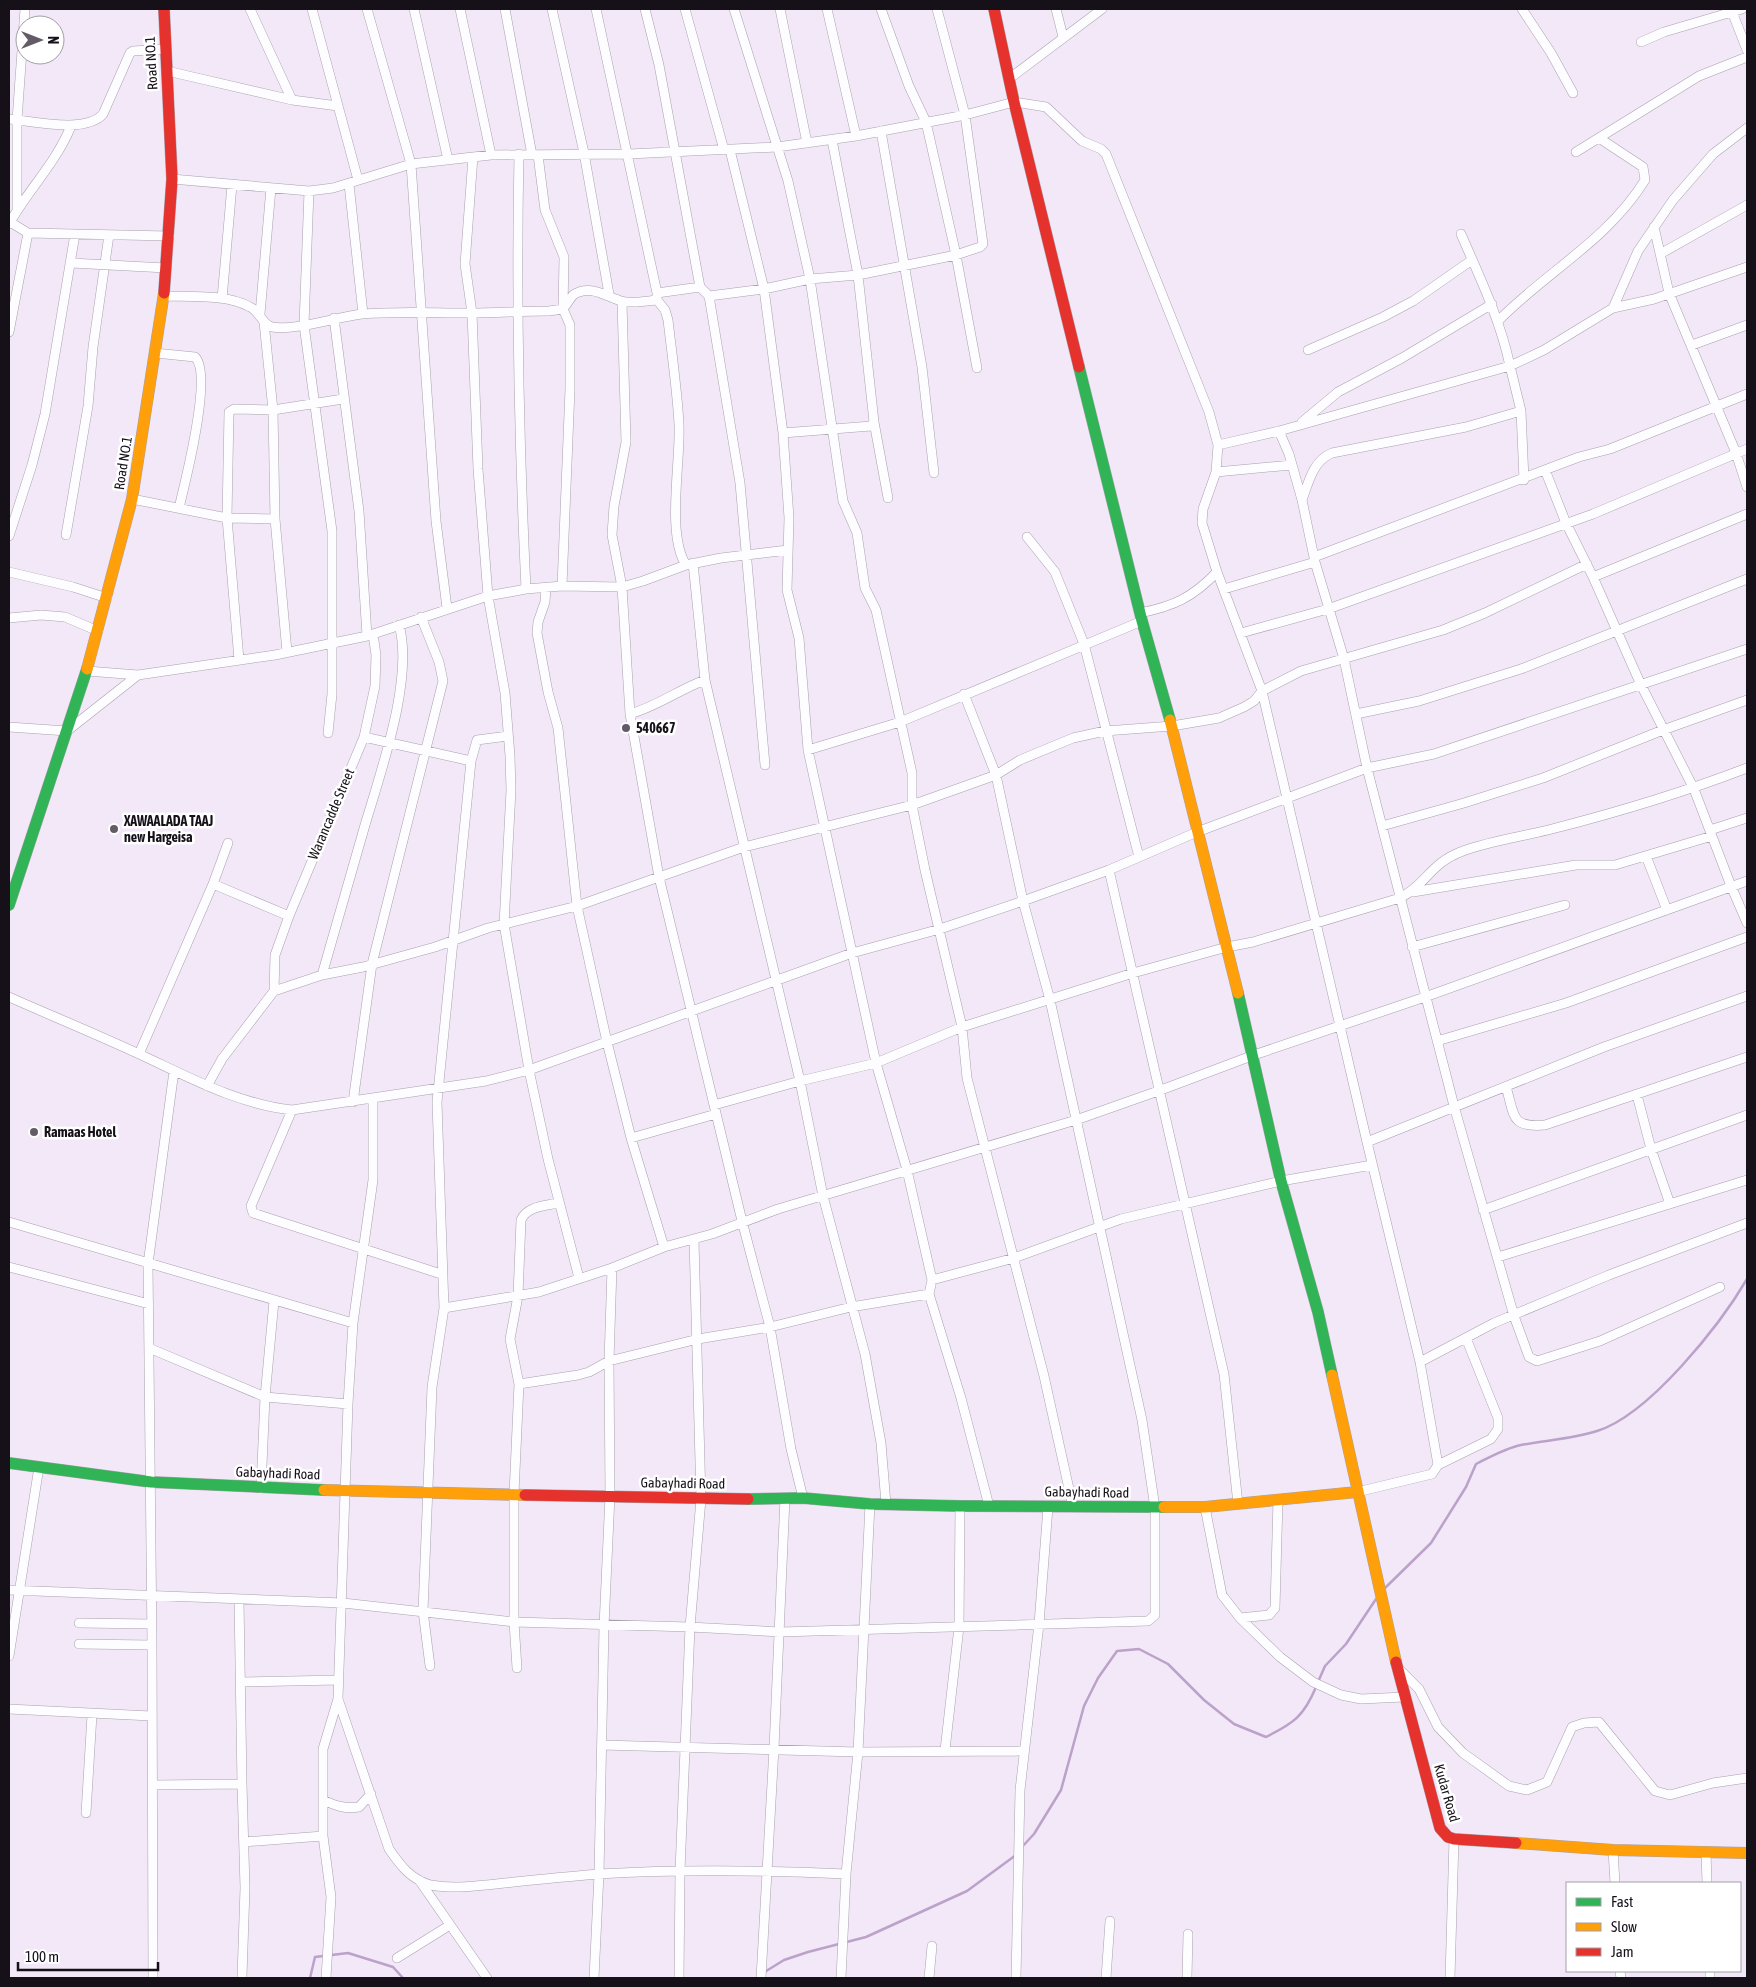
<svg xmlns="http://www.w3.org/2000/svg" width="1756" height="1987" font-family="'Asap Condensed',sans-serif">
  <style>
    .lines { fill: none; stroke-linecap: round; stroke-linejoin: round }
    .stream { stroke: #bca1ca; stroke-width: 2.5 }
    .street-casing { stroke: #a9a2ad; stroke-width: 10 }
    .fast-casing { stroke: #a9a2ad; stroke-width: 12 }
    .slow-casing { stroke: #a9a2ad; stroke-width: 12 }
    .jam-casing { stroke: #a9a2ad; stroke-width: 12 }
    .street { stroke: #fdfcfe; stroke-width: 9 }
    .fast { stroke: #30b455; stroke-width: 11 }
    .slow { stroke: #ff9f0a; stroke-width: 11 }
    .jam { stroke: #e5322d; stroke-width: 11 }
    .poi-dot { fill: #635c67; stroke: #fff; stroke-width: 2 }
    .labels { text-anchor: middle; stroke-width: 5; stroke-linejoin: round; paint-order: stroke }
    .street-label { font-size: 14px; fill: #161019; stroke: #fff }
    .poi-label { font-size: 14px; font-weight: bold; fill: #161019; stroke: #fff; text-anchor: start }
  </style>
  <rect width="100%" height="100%" fill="#f2e8f7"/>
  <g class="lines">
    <path class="stream" d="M1384,1589L1431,1543L1466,1487L1476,1464C1490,1457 1506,1448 1521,1445C1547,1440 1572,1439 1597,1431C1649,1415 1720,1325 1747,1279
      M1318,1682L1325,1666L1346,1644L1376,1599
      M1021,1848L1034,1834L1061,1790L1084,1706L1098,1678L1117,1651L1139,1649L1168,1664L1204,1700L1234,1724L1266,1737C1294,1723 1304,1716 1316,1687
      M763,1973L784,1960L808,1952L866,1937L967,1891L1016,1855
      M310,1978L315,1957L348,1953L393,1967L403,1978"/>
    <defs>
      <path id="street" d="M250,9L292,100
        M312,9L358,180
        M367,9L411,164L436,521L447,608
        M414,9L448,160
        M460,9L491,155
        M505,9L532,155
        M552,9L584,153L609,294
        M596,9L657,293V300
        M645,9L659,65L700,287L709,296L740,483L765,765
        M685,9L724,150
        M734,9L788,181L810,279L843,501L857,533L865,588L876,610L912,773V805L925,870L962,1027L967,1078L1044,1376L1073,1507
        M780,9L807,143
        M827,9L856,136
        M881,9L909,86L926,122L956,255L977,368
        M1056,9L1063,37
        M1522,9L1551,53L1573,93
        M1731,9L1747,50
        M1641,42L1664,32L1742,9
        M167,71L292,100L338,106
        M1010,78L1102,9
        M9,119C32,121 86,134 103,114L130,53L133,51L166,49
        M881,131L922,367L934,473
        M730,150L764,289L783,433L789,518L787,590L799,638L808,750L876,1063L907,1170L932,1280L929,1294L961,1398L989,1506
        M1576,152L1699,76L1747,57
        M519,154C516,299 519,444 526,589
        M538,155L545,210L564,257L563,309L570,325V389L562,586
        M473,157L465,264L472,313L478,469L488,596L505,693L510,756L511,790L504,924L529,1070L548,1159L579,1278
        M172,179L309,191L333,188L411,164L491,155L629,154L777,147L856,136L965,115L1014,102L1046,107L1082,141L1101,149L1106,154L1209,412L1218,445L1216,472L1203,509L1202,523L1217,572L1262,691L1367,1142L1604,1047L1747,996
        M349,184L363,314
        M309,191L304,325L332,531V694L328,733
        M17,208V120L25,9
        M10,222L28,233L169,236
        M9,224C28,190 56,163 71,126
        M1654,227L1669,293L1736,453L1747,487
        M1660,254L1747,205
        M71,263L166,268
        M657,293L700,287
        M164,296C190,297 227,294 250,307C259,311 263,325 272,327C295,331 337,317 362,314C398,311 433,313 469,313C496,313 522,311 549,311L563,309L573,295C590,284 605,296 621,301C631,304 646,301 657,300L665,310L668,320C672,355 677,389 679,424C681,461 666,534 686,565
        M709,296L764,289L810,279L858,275L956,255L980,247L983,244L965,115L937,9
        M222,299L232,185
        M622,302L626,442L614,506L612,535L622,587L630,714L659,877L742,1221L770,1327L791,1449L803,1498
        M1613,308L1654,299L1747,267
        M260,314L271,188
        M334,318L359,511L367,636
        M1498,321C1546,272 1608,240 1645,180L1643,167L1599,138
        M264,322L273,410L275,519L287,652
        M9,332L28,233
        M1692,345L1747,325
        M1308,350L1383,317L1413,301L1472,260
        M155,353L195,357C213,374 185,483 179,508
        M874,422L888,498
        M1302,422L1338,392L1402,358L1492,304
        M1279,431L1289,454L1302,500L1315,562L1344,659L1367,768L1454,1106L1514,1316L1529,1357L1537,1361L1600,1341L1720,1287
        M783,433L871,426L874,422L858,275L832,140
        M1218,445L1279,431L1510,366C1500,319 1480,278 1461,234
        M1545,470L1566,523L1593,577L1641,685L1694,789L1731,886L1747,923
        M1216,472L1292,465
        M1524,480L1521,411L1510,366L1544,350L1613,308L1638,251L1673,200L1713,154L1747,128
        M132,499L227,518L275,519
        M1302,500C1309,481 1313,461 1332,453L1466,427L1521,411
        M66,535L88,406L93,347L109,235
        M9,536L32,465L45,414L75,234
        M1027,537L1055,572L1084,644L1139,857
        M1314,557L1579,457L1610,449L1747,394
        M693,563L705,680L800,1081L823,1196L865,1354L881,1443L886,1504
        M9,572L73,587L107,598
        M1593,577L1747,514
        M546,588L545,602L538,622L537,633L548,692L558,728L577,906L607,1042L631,1138L664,1247
        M1224,589L1315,562
        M1140,613C1174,606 1192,598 1217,572
        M9,618L41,615L65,617L98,631
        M1241,633L1328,609L1593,514L1747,449
        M239,660L227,518L229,412L234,409L273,410L343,399
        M87,671L138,675L275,655L367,636L488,596L526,589L562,586L622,587L643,581L686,565L721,558L788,550
        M630,714C658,706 678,690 705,680
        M1356,714L1419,701L1521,669L1747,579
        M9,727L67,731L138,675
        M364,737L471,761
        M808,750L900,722L1142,621
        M1382,826L1464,803L1543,778L1663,730L1747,700
        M1710,830L1747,818
        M1646,856L1667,910
        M1109,870L1224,1374L1238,1504
        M213,884L228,843
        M1413,892L1576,865H1615L1712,836
        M1412,947L1565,905
        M322,975C336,925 351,875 365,825C381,771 414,678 399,625
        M274,991L275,955L289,916L364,737L375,686L376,655L373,634
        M9,997C52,1016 96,1034 139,1054C189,1077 237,1104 292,1110L486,1081L529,1070L852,953L940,929L1023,901L1109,870L1197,832L1367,768L1434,754L1747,649
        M1437,1041L1566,1003L1747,937
        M139,1054L213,884L289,916
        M207,1086L222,1059L274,991L322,975L363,967L435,947L488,928L577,906L744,847L912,805L996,775L1020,760L1073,738L1105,731L1172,726L1219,718L1244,707L1254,701L1262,691L1301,671L1443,630L1485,613L1587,564
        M1506,1087C1515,1116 1510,1128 1545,1125L1747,1057
        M1637,1095L1651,1149L1670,1204
        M353,1102L372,964L443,681L439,662L421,617
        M714,1105L800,1081L876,1063L962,1027L1133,973L1227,947L1253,942L1400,898C1427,884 1430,863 1463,851C1490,841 1519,837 1548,830C1615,813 1682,793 1747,768
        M292,1110L251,1206L253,1213L441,1274
        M631,1138L716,1114
        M1483,1210L1747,1115
        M9,1222L353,1323
        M1498,1257L1747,1180
        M9,1267L149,1304
        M932,1280L1014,1258L1121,1219L1281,1181L1372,1165
        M444,1308L539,1292L612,1268L664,1247L712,1234L778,1209L1076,1120L1161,1090L1254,1055L1425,997L1747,881
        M149,1348L265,1397L348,1404L338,1699L323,1749V1836L331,1897L326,1978
        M1420,1362L1494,1323L1609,1275L1747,1223
        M519,1384L578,1375L589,1372L609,1361L698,1339L770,1327L851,1307L929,1294
        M348,1404L353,1323L373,1180V1098
        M1438,1465L1491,1439L1498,1429V1418L1466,1338
        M261,1488L265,1397L274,1301
        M1357,1492L1432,1474L1438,1465L1420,1362L1367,1142
        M1205,1507L1222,1595L1240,1618L1280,1657L1313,1682L1341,1695L1361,1699L1404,1697
        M9,1590L343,1603L514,1622L690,1627L780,1632L1148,1621L1155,1615V1508L1142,1420L1050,1000L1023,901L996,775L964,694
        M1240,1618L1269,1615L1275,1608L1278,1500
        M79,1623L152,1624
        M79,1644L152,1645
        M9,1656L39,1467
        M430,1666L423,1611L432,1387L444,1308L437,1102L471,761L477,740L508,736
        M517,1668L514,1622V1494L519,1384L510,1339L518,1296L521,1220C527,1206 545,1206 558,1203
        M1398,1668L1419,1689L1438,1727L1463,1753L1509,1786L1527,1790L1547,1782L1572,1727L1584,1723L1599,1722L1655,1791L1670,1795L1713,1783L1747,1778
        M241,1682L339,1680
        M338,1699L389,1849C400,1865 411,1880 431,1885C452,1889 475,1886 496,1884C530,1880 564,1877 598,1874C680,1869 763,1870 846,1874
        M9,1709L151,1716
        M602,1745L858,1752L1023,1751
        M945,1750L959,1627L960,1506
        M242,1784L245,1888L242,1977
        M153,1785L242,1784L239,1600
        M323,1800C336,1806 345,1809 359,1807L371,1794
        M86,1813L92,1715
        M244,1842L323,1836
        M1613,1850L1615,1883
        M1706,1852L1707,1883
        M419,1880L487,1978
        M397,1958L450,1925
        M1620,1971L1621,1978
        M1710,1971V1978
        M153,1978L152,1645L148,1264L174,1071
        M594,1978L599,1874L604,1626L610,1496L609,1361L612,1268
        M679,1978L680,1871L690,1627L701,1499L694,1240
        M761,1978L774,1748L785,1498
        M841,1978L846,1874L858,1752L870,1504
        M929,1978L932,1946
        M1016,1978L1020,1790L1039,1624L1048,1507
        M1106,1978L1110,1921
        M1187,1978L1188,1934
        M1450,1978L1454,1839"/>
      <path id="fast" d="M1079,367L1142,621L1170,720
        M9,905L87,669
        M1238,993L1281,1181L1318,1312L1332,1375
        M9,1463L151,1482L324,1490
        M748,1499L803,1498L870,1504L960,1506L1164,1507"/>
      <path id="slow" d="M87,669L132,499L164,293
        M1170,720L1238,993
        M1332,1375L1396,1662
        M324,1490L525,1495
        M1164,1507H1205L1357,1492
        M1516,1843L1613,1850L1747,1853"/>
      <path id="jam" d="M164,9L172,179L164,293
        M994,9L1014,102L1079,367
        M525,1495L748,1499
        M1396,1662L1440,1828L1448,1837L1454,1839L1516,1843"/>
    </defs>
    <use href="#street" class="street-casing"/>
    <use href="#fast" class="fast-casing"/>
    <use href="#slow" class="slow-casing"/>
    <use href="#jam" class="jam-casing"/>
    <use href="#street" class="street"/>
    <use href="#fast" class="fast"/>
    <use href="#slow" class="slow"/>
    <use href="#jam" class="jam"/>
  </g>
  <g class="poi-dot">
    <circle cx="626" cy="728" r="5"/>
    <circle cx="114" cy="829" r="5"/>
    <circle cx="34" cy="1132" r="5"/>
  </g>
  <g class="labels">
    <g class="street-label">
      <text transform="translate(151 63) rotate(-93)" y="5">Road NO.1</text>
      <text transform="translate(123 463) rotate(-81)" y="5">Road NO.1</text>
      <text transform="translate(331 814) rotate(-67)" y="5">Warancadde Street</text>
      <text transform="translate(278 1473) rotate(2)" y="5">Gabayhadi Road</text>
      <text transform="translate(683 1483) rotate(1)" y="5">Gabayhadi Road</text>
      <text transform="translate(1087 1492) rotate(1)" y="5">Gabayhadi Road</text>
      <text transform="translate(1447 1793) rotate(74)" y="5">Kudar Road</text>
    </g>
    <g class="poi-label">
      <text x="636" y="733">540667</text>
      <text x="124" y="826">XAWAALADA TAAJ<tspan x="124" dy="16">new Hargeisa</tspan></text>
      <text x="44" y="1137">Ramaas Hotel</text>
    </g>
  </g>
  <rect width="1756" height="1987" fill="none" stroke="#161019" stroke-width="20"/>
  <rect x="1566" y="1882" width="175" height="90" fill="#ffffff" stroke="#a29fa3"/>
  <rect x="1576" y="1898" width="25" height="8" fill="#30b455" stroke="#a29fa3"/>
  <text x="1611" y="1907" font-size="15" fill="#161019">Fast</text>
  <rect x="1576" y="1923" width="25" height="8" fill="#ff9f0a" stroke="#a29fa3"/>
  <text x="1611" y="1932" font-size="15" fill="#161019">Slow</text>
  <rect x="1576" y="1948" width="25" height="8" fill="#e5322d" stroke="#a29fa3"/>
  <text x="1611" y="1957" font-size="15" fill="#161019">Jam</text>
  <g transform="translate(40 40) rotate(90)"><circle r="24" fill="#ffffff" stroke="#a29fa3"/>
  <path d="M0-4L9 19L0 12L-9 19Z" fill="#635c67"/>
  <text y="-8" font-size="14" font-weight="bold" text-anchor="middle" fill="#161019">N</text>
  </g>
  <path d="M18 1962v8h140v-8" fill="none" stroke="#161019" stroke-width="2.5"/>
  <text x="25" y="1962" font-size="15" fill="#161019" stroke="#ffffff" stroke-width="4" paint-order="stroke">100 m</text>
</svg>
